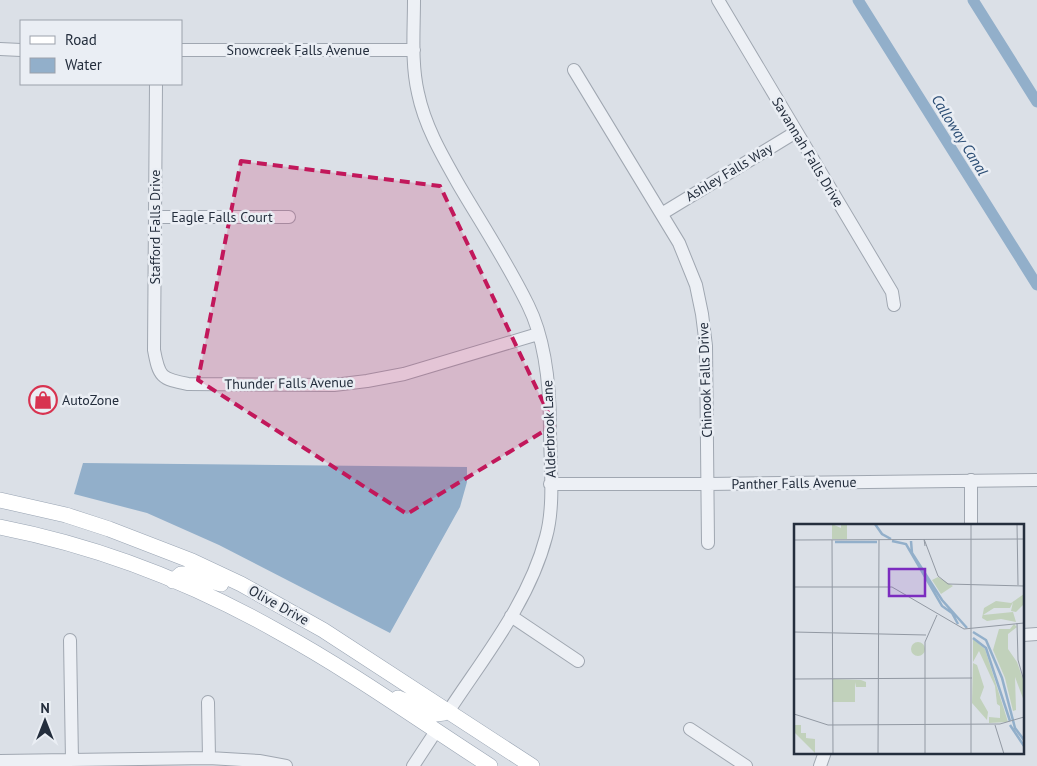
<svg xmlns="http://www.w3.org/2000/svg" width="1037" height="766" font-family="'PT Sans',sans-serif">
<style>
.water{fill:#92afca}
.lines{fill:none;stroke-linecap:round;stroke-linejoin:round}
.canal{stroke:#92afca;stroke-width:11}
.minor-casing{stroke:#a0a7b1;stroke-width:14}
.major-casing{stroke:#99a4b3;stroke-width:16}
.minor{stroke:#edf0f5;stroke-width:12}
.major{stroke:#fff;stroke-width:15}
.marked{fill:#c2185b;fill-opacity:0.2;stroke:#c2185b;stroke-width:4;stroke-dasharray:10 6;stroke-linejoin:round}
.labels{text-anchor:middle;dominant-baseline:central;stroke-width:5;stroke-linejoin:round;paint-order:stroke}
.street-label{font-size:14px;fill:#242e3d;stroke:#eaeef4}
.poi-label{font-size:14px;fill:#242e3d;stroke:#eaeef4;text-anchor:start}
.water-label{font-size:15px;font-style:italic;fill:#2b4d74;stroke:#eaeef4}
.inset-river{fill:none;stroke:#92afca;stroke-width:2.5}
.inset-road{fill:none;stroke:#9299a3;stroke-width:1}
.view{fill:#7b2cbf;fill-opacity:0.15;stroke:#7b2cbf;stroke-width:2.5}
.inset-edge{fill:none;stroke:#242e3d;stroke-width:2.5}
</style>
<rect width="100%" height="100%" fill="#dbe0e7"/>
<!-- water -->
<path class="water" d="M83,463L467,467V482L460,507L390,633L219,545L147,513L74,494Z"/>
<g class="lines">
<!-- canal -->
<path class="canal" d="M858,0L1037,285
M973,0L1037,102"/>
<defs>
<path id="minor" d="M414,0C414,30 411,63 418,93C425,127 443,157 460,187C483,226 508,264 528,305C546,341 550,389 550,429C550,463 555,505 546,537C529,602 484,657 448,712
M718,0L892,292L894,305
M0,49L21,50
M181,50H414
M574,70L679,243L696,285L702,314L706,346L708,543
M156,84L154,350C159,377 161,379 188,384L334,385L367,381L404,374L538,334
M663,213L796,132
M155,217H289
M971,480V525
M550,484H708L1037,480
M511,616L578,661
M1023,635L1037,634
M70,640L72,761
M208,702L209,758
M690,729L746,766
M0,761L209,758L259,761L286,766
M413,766L436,731
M820,766L825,752"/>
<path id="major" d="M0,500L66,515L109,529L192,561L241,584L323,630L532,766
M0,527C97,546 193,583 279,632C352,672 420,721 490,766
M173,581L181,574H189L221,584
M398,698L436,714L444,713"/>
</defs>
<!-- minor casing -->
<use href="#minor" class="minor-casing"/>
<!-- major casing -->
<use href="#major" class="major-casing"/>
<!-- minor -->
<use href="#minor" class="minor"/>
<!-- major -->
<use href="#major" class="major"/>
</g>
<!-- marked area -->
<path class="marked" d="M241,161L440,186L554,425L407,514L198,380Z"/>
<!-- icons -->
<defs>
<symbol id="shop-ring" viewBox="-11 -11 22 22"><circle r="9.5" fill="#eaeef4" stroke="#d83350" stroke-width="1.5"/><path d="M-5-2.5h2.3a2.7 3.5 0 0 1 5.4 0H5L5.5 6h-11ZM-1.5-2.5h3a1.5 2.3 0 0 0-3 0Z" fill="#d83350"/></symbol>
</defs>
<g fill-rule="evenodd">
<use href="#shop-ring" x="27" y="384" width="32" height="32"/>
</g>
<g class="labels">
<!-- street labels -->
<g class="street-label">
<text x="298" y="50">Snowcreek Falls Avenue</text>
<text transform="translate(808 152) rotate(59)">Savannah Falls Drive</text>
<text transform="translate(729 172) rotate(-31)">Ashley Falls Way</text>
<text x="222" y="217">Eagle Falls Court</text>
<text transform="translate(155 227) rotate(-90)">Stafford Falls Drive</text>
<text transform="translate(705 380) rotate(-92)">Chinook Falls Drive</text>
<text transform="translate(289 383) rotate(-1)">Thunder Falls Avenue</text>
<text transform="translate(549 429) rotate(-92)">Alderbrook Lane</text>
<text transform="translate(794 483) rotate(-1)">Panther Falls Avenue</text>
<text transform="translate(279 605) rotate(29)">Olive Drive</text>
</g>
<!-- poi labels -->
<g class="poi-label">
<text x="62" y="400">AutoZone</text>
</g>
<!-- water labels -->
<g class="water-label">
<text transform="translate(960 135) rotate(58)">Calloway Canal</text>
</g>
</g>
<!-- overview -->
<g transform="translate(794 524)">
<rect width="230" height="230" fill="#dbe0e7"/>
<path d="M38,0L47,4V0H53V15H38ZM144,53L159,62L147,70L138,56ZM230,70V80L222,88L217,87L219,78L216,84H200L189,91L219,88L222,98L207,95L193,97L188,94L190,84L202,77L217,79ZM220,100L223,103L214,110V125L223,138L230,158V177L221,153L222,186L219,187L211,154L199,126L205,105H216ZM179,115L191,125L214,198L195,199V193L206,194V182L203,180L201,162L185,127L179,138ZM117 125a7 7 0 1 1 14 0a7 7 0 1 1-14 0ZM179,139L183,141L190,163L186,174L194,188L193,196L178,179ZM38,155L67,156L72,158V163H62L61,158V178H38ZM0,201H7V209H12V214L21,215V229L0,208Z" fill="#c1d1bb"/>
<path class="inset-river" d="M81,0L88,10L97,15M98,17L112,20L148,82L158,89L164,100M117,17L118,29L148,76L173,104M41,18H83M179,108L192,116L208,154L221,204L230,216M179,114L192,124L216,197M216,201L230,222"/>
<path class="inset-road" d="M223,0L224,61M0,16L230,15M38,16L39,230M131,22L130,15L144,52L154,60L230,62M0,63H98L170,105L230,99M223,99L224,136L230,157M0,108L132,111M0,155L178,154M0,190L34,201L206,200L230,193M201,201L210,230M84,230L85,16M131,230V118L143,91M177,230V0"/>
<path class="view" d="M95,45H131V72H95Z"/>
<rect width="230" height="230" class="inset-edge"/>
</g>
<!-- legend -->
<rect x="20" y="20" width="162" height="65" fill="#eaeef4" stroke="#9ba1ab"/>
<rect x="30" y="36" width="25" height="8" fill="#ffffff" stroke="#9ba1ab"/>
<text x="65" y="45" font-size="15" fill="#242e3d">Road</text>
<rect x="30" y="58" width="25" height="15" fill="#92afca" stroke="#9ba1ab"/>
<text x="65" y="70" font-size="15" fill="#242e3d">Water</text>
<!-- north arrow -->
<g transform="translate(45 721)" stroke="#eaeef4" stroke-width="4" paint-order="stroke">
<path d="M0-4L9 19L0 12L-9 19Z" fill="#242e3d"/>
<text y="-8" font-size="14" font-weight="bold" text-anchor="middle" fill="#242e3d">N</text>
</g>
</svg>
